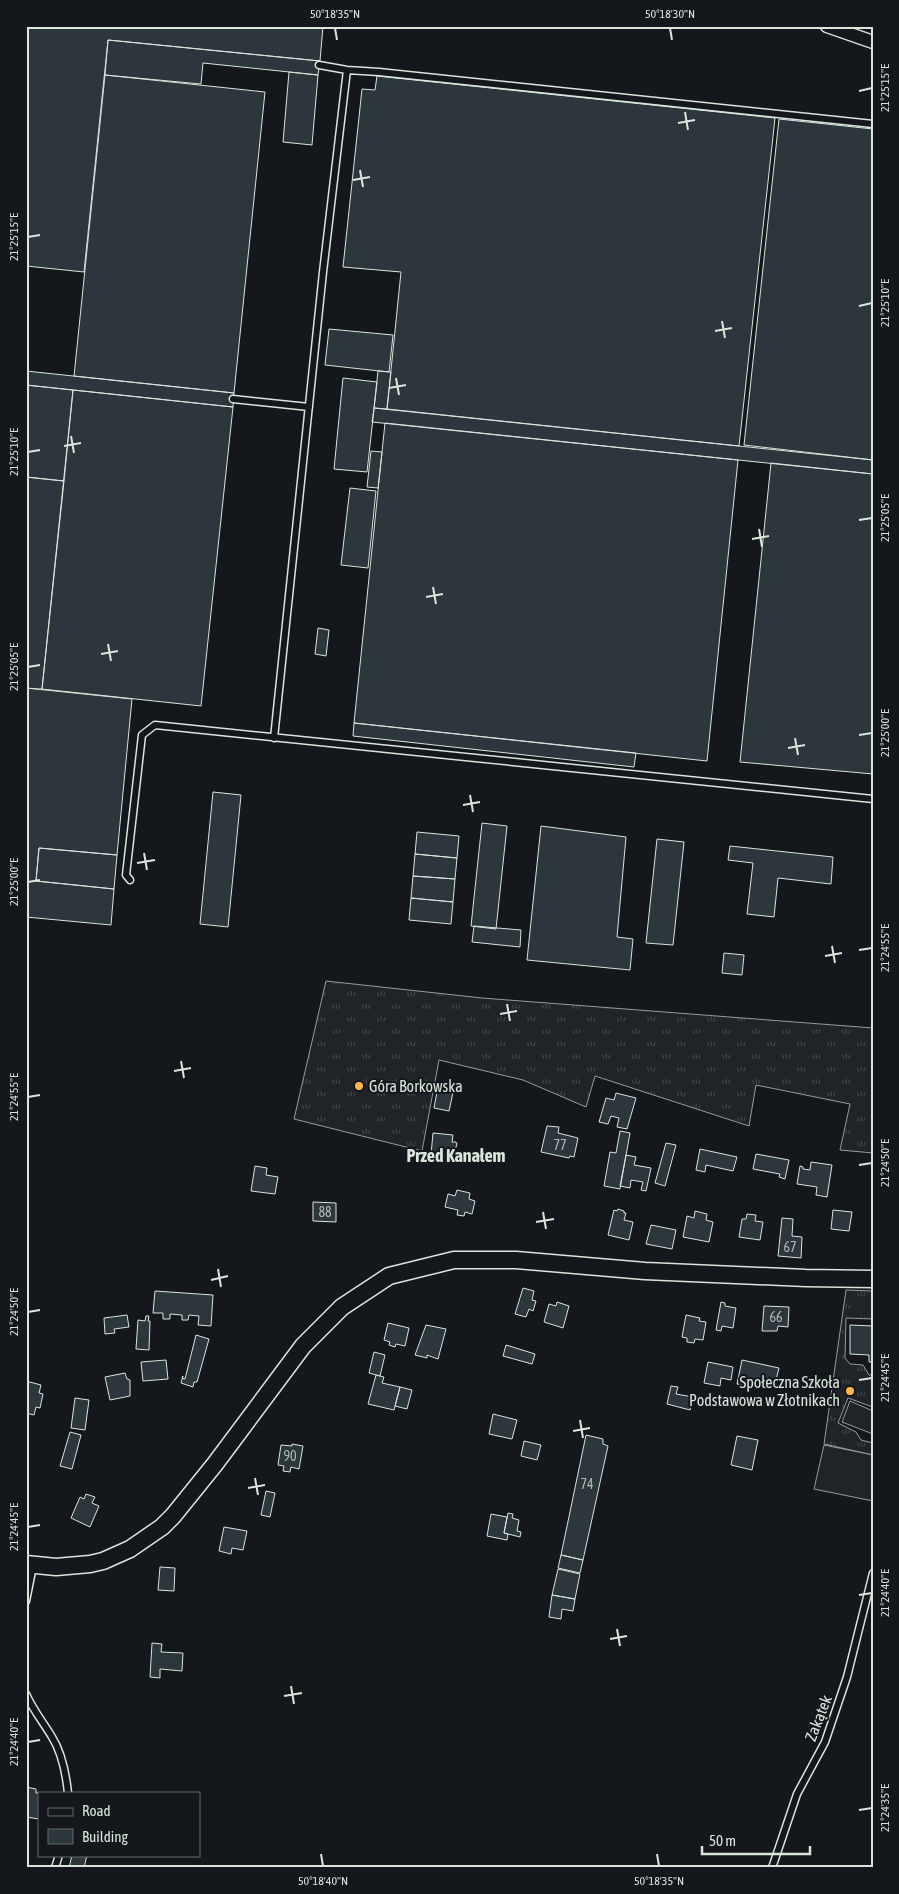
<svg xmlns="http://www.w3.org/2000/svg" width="899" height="1894" font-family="'Asap Condensed',sans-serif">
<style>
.grass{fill:url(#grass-tufts);stroke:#939e99}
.pitch{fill:#202428;stroke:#939e99}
.building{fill:#2c363c;stroke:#d8e6dc}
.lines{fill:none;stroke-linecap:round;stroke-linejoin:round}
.service-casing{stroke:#d8e6dc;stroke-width:9}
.minor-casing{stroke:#d8e6dc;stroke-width:15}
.tertiary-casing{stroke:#d8e6dc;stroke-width:19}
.service{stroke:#14181c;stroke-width:6}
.minor{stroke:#14181c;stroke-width:12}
.tertiary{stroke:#14181c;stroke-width:16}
.ticks{fill:none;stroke:#d8e6dc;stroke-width:2}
.poi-dot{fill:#ffb74d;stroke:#14181c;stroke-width:2}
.labels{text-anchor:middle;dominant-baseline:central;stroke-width:4;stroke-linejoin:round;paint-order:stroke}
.number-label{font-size:14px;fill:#adbab4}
.poi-label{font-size:16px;fill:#d8e6dc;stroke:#14181c;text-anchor:start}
.street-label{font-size:16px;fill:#d8e6dc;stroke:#14181c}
.neighbourhood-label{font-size:18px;font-weight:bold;fill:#d8e6dc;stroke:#14181c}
.neatline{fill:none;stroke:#d8e6dc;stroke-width:2}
.ticks-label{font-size:12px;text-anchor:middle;fill:#d8e6dc}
</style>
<defs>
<pattern id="grass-tufts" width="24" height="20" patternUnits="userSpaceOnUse" patternTransform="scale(1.25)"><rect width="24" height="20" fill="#202428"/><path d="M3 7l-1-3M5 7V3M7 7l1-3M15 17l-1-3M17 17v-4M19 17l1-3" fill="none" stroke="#404447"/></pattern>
</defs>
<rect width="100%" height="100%" fill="#14181c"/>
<!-- grass -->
<path class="grass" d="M326,981L482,998L873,1028V1153L840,1150L850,1104L756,1085L749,1126L595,1076L586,1107L523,1080L439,1060L422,1151L294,1119Z
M846,1290L873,1291V1319L846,1318L845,1358L850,1364L863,1365L869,1375H873V1407L848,1398L838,1423L856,1432L861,1440L873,1443V1455L824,1444Z"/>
<!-- pitch -->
<path class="pitch" d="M850,1401L873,1411V1434L842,1422Z
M824,1445L873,1455V1501L814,1489Z"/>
<!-- building -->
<path class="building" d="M26,26H323L320,61L108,40L84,272L26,266Z
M108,40L320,61L318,75L203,63L201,84L105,75Z
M289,72L318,75L312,145L283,142Z
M105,75L265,92L234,393L74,376Z
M377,76L775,118L739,446L387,409L401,272L343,267L362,89L375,90Z
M779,119L873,129V460L744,445Z
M329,329L393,335L389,372L325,365Z
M26,371L234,393L233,407L26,385Z
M378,371L391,372L387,409L374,408Z
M343,378L377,382L367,472L334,469Z
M26,385L73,390L64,481L26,477Z
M73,390L233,407L201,706L42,689Z
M374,408L873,460V474L372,422Z
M385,423L738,460L707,761L354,723Z
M371,451L382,452L378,488L367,487Z
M771,463L873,474V774L740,762Z
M26,477L64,481L42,689H39L26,688Z
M350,488L376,491L368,568L341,565Z
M318,628L329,630L326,656L315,654Z
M26,688L132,699L117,855L39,848L36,881L114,889L111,925L26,917Z
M354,723L636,753L634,767L353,736Z
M213,792L241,795L228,927L200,924Z
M482,823L507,826L496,929L471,926Z
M541,826L626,837L617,937L633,939L630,970L527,960Z
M417,832L459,836L457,858L415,854Z
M657,839L684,842L673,945L646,943Z
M730,846L833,857L831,884L778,878L774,917L747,914L753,863L728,860Z
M39,848L117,855L114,889L36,881Z
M415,854L457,858L455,879L413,876Z
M413,876L455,879L453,902L411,898Z
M411,898L453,902L451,924L409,920Z
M474,926L521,930L520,947L472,942Z
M724,953L744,955L742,975L722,973Z
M438,1086L454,1088L449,1111L434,1108Z
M616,1093L636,1098L627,1129L617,1127L619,1118L611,1116L608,1124L599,1122L606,1098L614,1100Z
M547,1126L559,1127L558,1133L578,1138L574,1157L570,1156L569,1158L541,1152Z
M620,1131L630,1133L620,1189L604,1186L610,1152L616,1153Z
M433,1133L453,1135L452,1142H456L457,1144L455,1150H451L450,1157L431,1155Z
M666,1143L676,1145L665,1186L655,1183Z
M700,1149L737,1157L733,1171L706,1165L705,1172L696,1170Z
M756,1154L789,1160L785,1179L779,1177L780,1174L753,1169Z
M626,1155L636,1157L634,1165L651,1168L646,1191L641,1190L643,1182L631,1180L630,1188L620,1186Z
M811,1162L832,1165L827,1197L816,1195L817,1187L797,1184L800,1166L803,1167V1169L810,1170Z
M255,1166L267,1168L266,1175L278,1177L275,1194L251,1191Z
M457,1190L470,1193L469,1199L475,1201L472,1214L465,1212L464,1216L457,1215L458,1210L445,1207L448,1194L455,1196Z
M313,1202L336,1203V1222L313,1221Z
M618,1209L624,1211V1213H626L624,1220L633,1222L629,1240L608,1235L614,1210L617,1211Z
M833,1210L852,1212L849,1231L831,1229Z
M695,1211L707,1214L706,1220L713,1222L709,1242L683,1237L687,1216L694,1218Z
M747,1214L756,1215L755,1221L763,1222L760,1240L739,1237L742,1219H746Z
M782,1218L793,1219L792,1236L802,1237L801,1258L778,1256Z
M651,1225L676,1230L672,1249L646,1244Z
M523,1288L534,1291L532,1300L536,1301L533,1311L529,1309L526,1317L515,1314Z
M155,1291L213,1295L211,1326L198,1325L199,1316L189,1315L188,1320H182V1315L170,1314V1319H163V1313H153Z
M557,1302L569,1306L563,1328L544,1322L549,1304L556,1306Z
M721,1302L725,1303V1306L736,1308L733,1328L722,1326L721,1331L716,1330Z
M764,1306L789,1307L788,1327L778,1326L777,1331H762Z
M127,1315L129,1327L114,1329L115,1333L105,1334L104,1318Z
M686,1315L700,1318L699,1321L706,1322L703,1340L695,1339L694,1343L687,1342V1338L682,1337Z
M146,1316H149L148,1321H150L149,1350L136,1349L138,1320L145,1321Z
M388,1323L409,1328L405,1346L396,1344L395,1347L389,1345L390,1342L384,1340Z
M426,1325L446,1329L438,1359L427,1355V1358L415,1355Z
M850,1325L873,1326V1362H869V1355L850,1354Z
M196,1335L209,1339L197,1382H194L193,1387L181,1383L183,1376L182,1378L185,1379Z
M506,1345L535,1354L532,1364L503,1356Z
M374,1352L385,1355L380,1376L369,1373Z
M166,1360L168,1379L143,1381L141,1362Z
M742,1360L779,1368L775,1384L758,1381L756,1388L737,1384Z
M708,1362L733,1367L731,1380L721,1378L720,1386L704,1383Z
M125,1373L127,1379L130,1380V1396L110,1400L105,1377Z
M376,1375L384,1377L382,1383L400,1387L394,1410L368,1404Z
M26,1381L41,1385L39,1393L43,1394L40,1408L36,1407L34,1415L26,1413Z
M671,1386L678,1387L676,1394L693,1397L690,1410L667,1404Z
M400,1387L412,1390L407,1409L395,1406Z
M75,1398L89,1400L85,1430L71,1428Z
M493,1414L517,1420L512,1439L489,1434Z
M70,1432L81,1435L72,1469L60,1466Z
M586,1435L603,1439V1444L608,1446L583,1560L561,1555Z
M737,1436L758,1440L752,1470L731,1465Z
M524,1441L541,1445L537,1460L521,1456Z
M292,1444L303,1446L299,1469L291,1467L290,1472L283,1471L284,1466L278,1465L281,1445L292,1446Z
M266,1491L275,1493L270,1517L261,1515Z
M86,1494L95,1497L92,1503L99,1506L90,1527L71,1518L80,1497L84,1499Z
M508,1513L513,1514L512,1518L519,1520L517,1531L521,1532L520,1537L504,1533Z
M491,1514L507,1517L504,1533L508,1534L507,1540L487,1536Z
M224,1527L247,1531L243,1550L232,1548L231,1554L219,1551Z
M561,1555L583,1560L580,1573L558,1568Z
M160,1567L175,1568L174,1591L158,1590Z
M558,1569L580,1574L575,1599L552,1595Z
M552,1595L575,1599L573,1611L562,1609L561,1619L549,1617Z
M152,1643L162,1644L161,1652L183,1653L182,1671L160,1669V1678L150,1677Z
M26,1787L36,1789V1793H40H39V1819L26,1817Z
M72,1855H87L84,1868H69Z"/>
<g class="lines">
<defs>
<path id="service" d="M319,65L347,70L379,72L873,124
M233,399L309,407
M274,738L323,272L347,70
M130,880L126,875L142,735L155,725L873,799
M26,1601L33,1566
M26,1694C33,1710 43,1722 52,1737C62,1753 66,1774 68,1793
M55,1868L59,1855
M772,1868L797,1794L825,1742L847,1677L873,1573"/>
<path id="minor" d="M827,26L873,42"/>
<path id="tertiary" d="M26,1564L56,1567L90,1564L103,1561L130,1549L162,1527L173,1516L215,1464L303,1346L342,1307L389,1276L454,1260H516L645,1271L806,1278L873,1279"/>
</defs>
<!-- service casing -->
<use href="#service" class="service-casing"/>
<!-- minor casing -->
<use href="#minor" class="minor-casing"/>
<!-- tertiary casing -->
<use href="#tertiary" class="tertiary-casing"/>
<!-- service -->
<use href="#service" class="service"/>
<!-- minor -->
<use href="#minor" class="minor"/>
<!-- tertiary -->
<use href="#tertiary" class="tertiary"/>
</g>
<!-- ticks -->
<path class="ticks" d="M335,28L337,40M670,28L672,40M859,91L872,88M685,112L688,130M678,123L695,120M360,170L363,187M353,180L370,177M28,237L40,235M859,306L872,303M722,321L725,338M715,331L732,328M396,378L399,395M389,388L406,385M71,436L74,453M64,446L81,443M28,452L40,450M859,520L872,518M759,529L762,547M752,539L769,536M433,587L436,604M426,597L443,594M108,644L111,661M101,654L118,651M28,667L40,665M859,735L872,733M795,738L798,755M788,748L805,745M470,795L473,812M463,805L480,802M144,853L147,870M137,863L155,860M28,882L40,880M832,946L835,963M859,950L872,948M825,956L842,953M507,1004L510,1021M500,1014L517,1011M181,1061L184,1078M174,1071L191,1068M28,1097L40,1095M859,1165L872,1163M543,1212L546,1229M536,1222L554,1219M218,1269L221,1287M211,1280L228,1276M28,1312L40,1310M859,1380L872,1378M580,1420L583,1438M573,1431L590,1428M255,1478L258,1495M248,1488L265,1485M28,1527L40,1525M859,1595L872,1593M617,1629L620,1646M610,1639L627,1636M291,1686L294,1704M284,1696L302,1693M28,1742L40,1740M859,1810L872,1808M321,1854L323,1866M657,1854L659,1866"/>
<!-- markers -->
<g class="poi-dot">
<circle cx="359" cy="1086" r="5"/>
<circle cx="850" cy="1391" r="5"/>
</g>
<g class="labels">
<!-- number labels -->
<g class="number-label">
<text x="560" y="1145">77</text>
<text x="325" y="1212">88</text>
<text x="790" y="1247">67</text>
<text x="776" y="1317">66</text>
<text x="290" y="1456">90</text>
<text x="587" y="1484">74</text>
</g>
<!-- poi labels -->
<g class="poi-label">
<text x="369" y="1086">Góra Borkowska</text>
<text x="840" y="1382" text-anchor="end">Społeczna Szkoła<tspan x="840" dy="18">Podstawowa w Złotnikach</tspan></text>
</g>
<!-- street labels -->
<g class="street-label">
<text transform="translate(818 1718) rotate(-69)">Zakątek</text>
</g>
<!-- neighbourhood labels -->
<g class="neighbourhood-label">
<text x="456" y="1155">Przed Kanałem</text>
</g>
</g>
<!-- border -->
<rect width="899" height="1894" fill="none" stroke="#14181c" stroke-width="55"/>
<!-- legend -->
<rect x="38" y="1792" width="162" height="65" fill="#14181c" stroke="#626a69"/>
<rect x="48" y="1808" width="25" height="8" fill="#14181c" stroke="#626a69"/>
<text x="82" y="1816" font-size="15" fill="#d8e6dc">Road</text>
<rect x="48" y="1829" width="25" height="15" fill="#2c363c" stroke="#626a69"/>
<text x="82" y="1842" font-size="15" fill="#d8e6dc">Building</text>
<!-- scale -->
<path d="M702 1846v8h108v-8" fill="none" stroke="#d8e6dc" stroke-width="2.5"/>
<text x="709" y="1846" font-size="15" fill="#d8e6dc" stroke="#14181c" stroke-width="4" paint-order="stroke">50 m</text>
<rect x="28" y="28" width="844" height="1838" class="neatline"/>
<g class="ticks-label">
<text x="335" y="18">50°18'35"N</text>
<text x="670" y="18">50°18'30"N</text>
<text transform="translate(885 88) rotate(-90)" y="4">21°25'15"E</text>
<text transform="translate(14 237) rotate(-90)" y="4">21°25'15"E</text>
<text transform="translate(885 303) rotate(-90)" y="4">21°25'10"E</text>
<text transform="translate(14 452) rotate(-90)" y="4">21°25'10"E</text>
<text transform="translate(885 518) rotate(-90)" y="4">21°25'05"E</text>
<text transform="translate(14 667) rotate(-90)" y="4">21°25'05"E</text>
<text transform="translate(885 733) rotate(-90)" y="4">21°25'00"E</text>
<text transform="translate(14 882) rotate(-90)" y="4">21°25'00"E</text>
<text transform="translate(885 948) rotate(-90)" y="4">21°24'55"E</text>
<text transform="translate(14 1097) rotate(-90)" y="4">21°24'55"E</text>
<text transform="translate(885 1163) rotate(-90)" y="4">21°24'50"E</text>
<text transform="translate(14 1312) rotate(-90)" y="4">21°24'50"E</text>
<text transform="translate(885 1378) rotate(-90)" y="4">21°24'45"E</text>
<text transform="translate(14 1527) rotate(-90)" y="4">21°24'45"E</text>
<text transform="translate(885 1593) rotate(-90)" y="4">21°24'40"E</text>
<text transform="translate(14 1742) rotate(-90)" y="4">21°24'40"E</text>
<text transform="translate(885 1808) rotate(-90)" y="4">21°24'35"E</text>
<text x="323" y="1885">50°18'40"N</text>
<text x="659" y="1885">50°18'35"N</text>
</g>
</svg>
